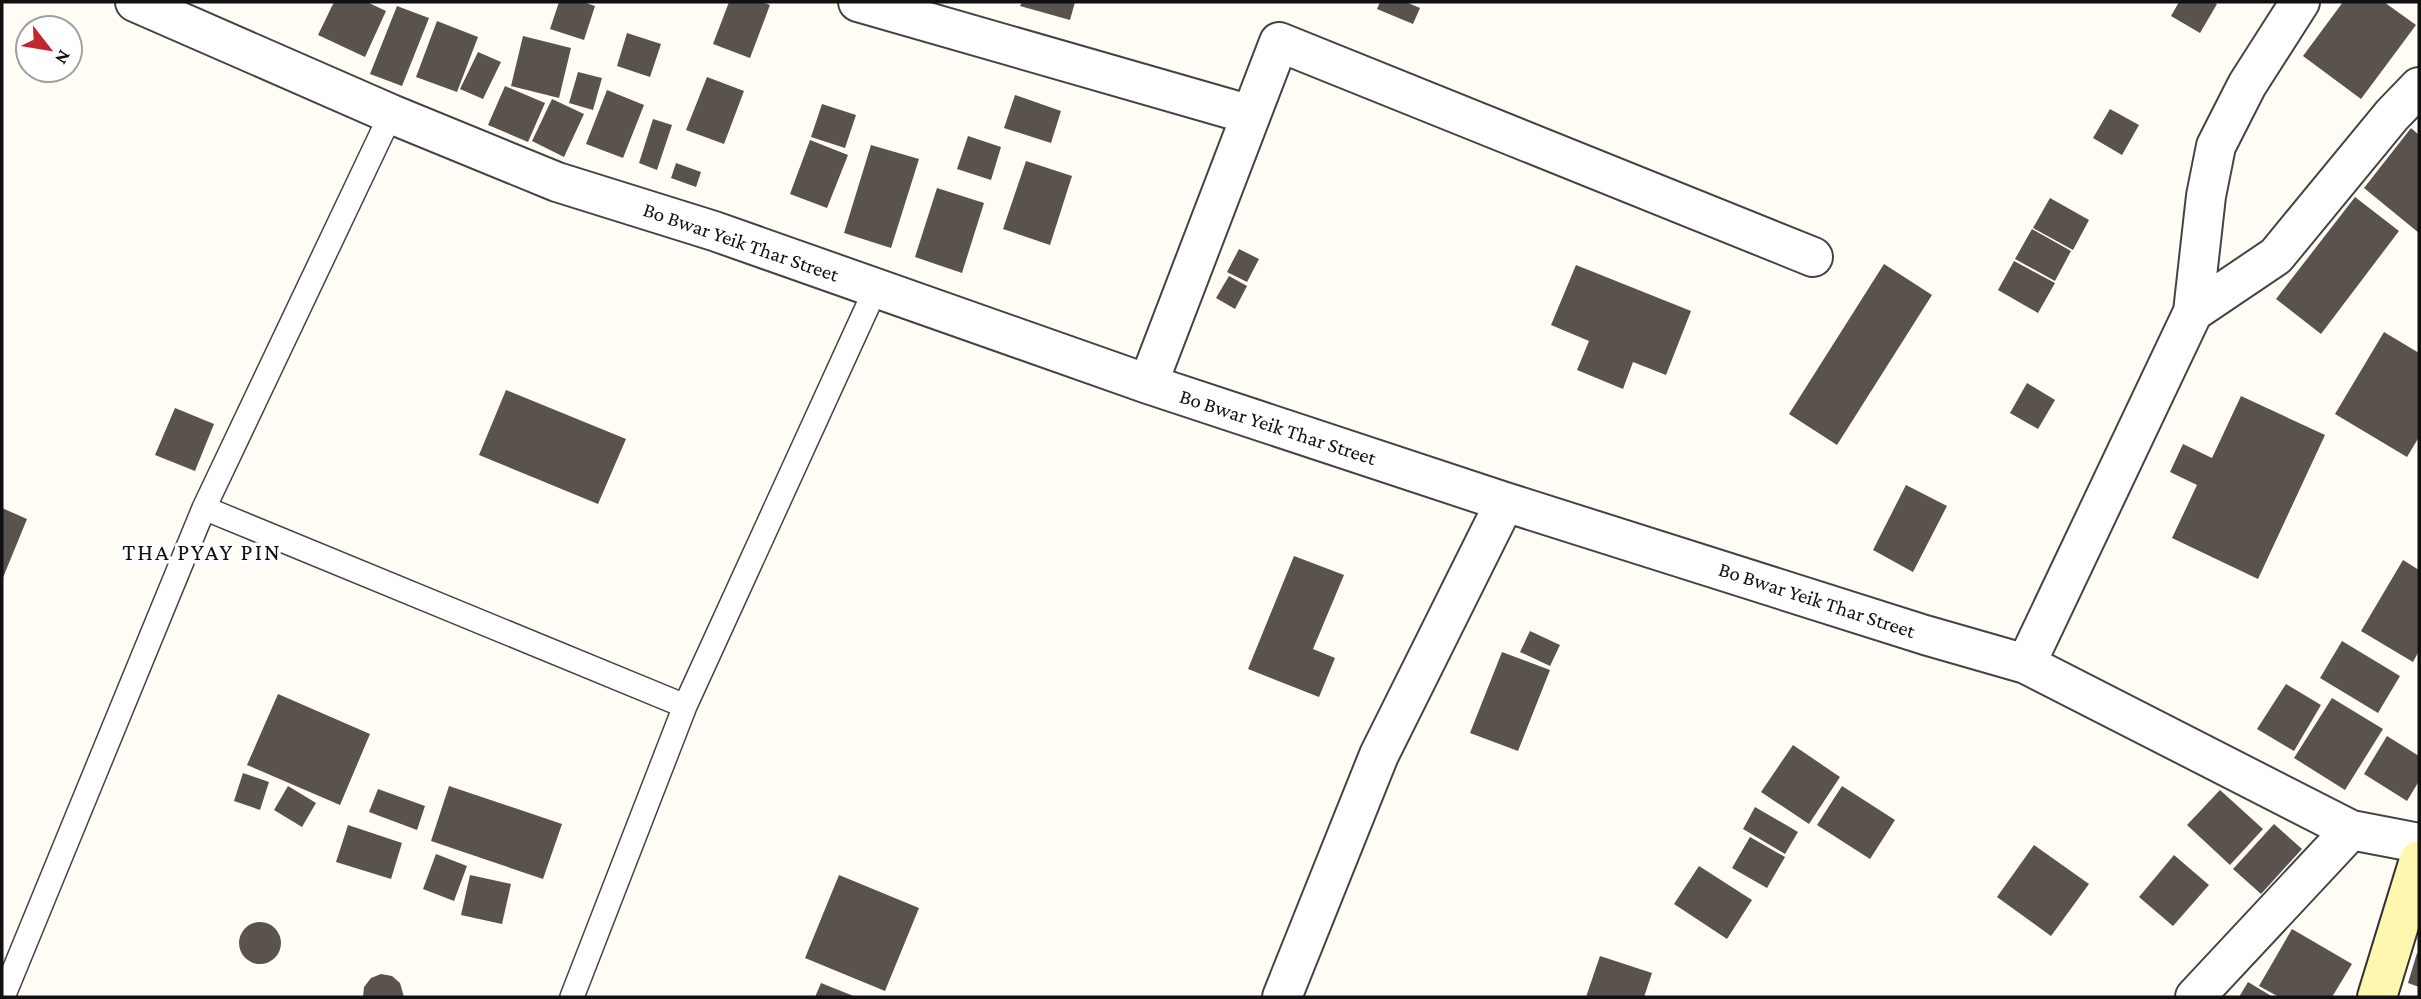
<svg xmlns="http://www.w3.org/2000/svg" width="2421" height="999" font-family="'Crimson Pro',serif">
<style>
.building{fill:#5a524d}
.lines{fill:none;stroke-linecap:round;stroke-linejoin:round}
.lane-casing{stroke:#444;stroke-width:26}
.street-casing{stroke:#444;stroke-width:42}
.secondary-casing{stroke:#333;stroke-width:42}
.lane{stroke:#fff;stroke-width:23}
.street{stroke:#fff;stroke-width:38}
.secondary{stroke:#fff6b0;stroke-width:38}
.labels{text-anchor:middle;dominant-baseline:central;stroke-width:7;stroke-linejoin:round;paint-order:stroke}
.street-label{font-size:21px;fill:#111;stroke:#fff}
.quarter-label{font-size:24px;letter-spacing:2px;fill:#111;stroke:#fff}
</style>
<rect width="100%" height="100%" fill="#fffdf5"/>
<!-- building -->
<path class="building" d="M334,2H367L386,11L365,57L318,35Z
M559,2H583L595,6L584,40L550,29Z
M729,2H762L770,5L750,58L713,44Z
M1022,2H1075L1070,20L1020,6Z
M1380,2H1406L1420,8L1413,24L1377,9Z
M2179,2H2213L2217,4L2200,33L2171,16Z
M2343,2H2384L2416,25L2361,99L2303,56Z
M397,6L429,18L402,86L370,74Z
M437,21L478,37L457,92L416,77Z
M627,33L661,44L650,77L617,66Z
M523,36L571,48L559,98L511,86Z
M478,52L501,62L483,99L460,89Z
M578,72L602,78L593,110L569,103Z
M707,77L744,91L724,144L686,130Z
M505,86L545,103L528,142L488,125Z
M607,90L644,105L623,158L586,144Z
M1015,95L1061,111L1051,143L1004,128Z
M552,99L584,114L564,157L532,141Z
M822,104L856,115L845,148L811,137Z
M2110,109L2139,125L2122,155L2093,138Z
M653,119L672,125L657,170L639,163Z
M2411,128L2419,135V233L2364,188Z
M968,136L1001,147L991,180L957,169Z
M810,140L848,155L827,208L790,194Z
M871,145L919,159L891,248L844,233Z
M1026,161L1072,176L1050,245L1003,229Z
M676,163L701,172L696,187L671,178Z
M937,188L984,203L962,273L915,257Z
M2355,197L2399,231L2321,334L2276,299Z
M2050,198L2089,220L2073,250L2033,228Z
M2032,229L2071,251L2055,281L2015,259Z
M1239,249L1259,259L1247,282L1227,272Z
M2014,261L2055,283L2038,313L1998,290Z
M1884,264L1932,295L1837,445L1789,414Z
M1576,265L1691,311L1666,375L1633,362L1623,389L1577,370L1589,341L1551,325Z
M1229,276L1247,286L1235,309L1216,298Z
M2384,332L2419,353V437L2407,457L2335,414Z
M2027,383L2055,400L2038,429L2010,413Z
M506,390L626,439L598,504L479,455Z
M2241,396L2325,435L2258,579L2172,538L2197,485L2170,472L2183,444L2212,458Z
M175,408L214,424L195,471L155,455Z
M1906,485L1947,506L1913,572L1873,550Z
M2,508L27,519L2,580Z
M1294,556L1344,575L1313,649L1335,658L1319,697L1248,669Z
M2403,560L2419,570V651L2413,662L2361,631Z
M1530,631L1560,645L1550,666L1520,652Z
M2342,641L2400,676L2378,713L2320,678Z
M1502,652L1550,670L1518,751L1470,733Z
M2286,684L2321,705L2294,751L2257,729Z
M278,694L370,734L340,805L247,765Z
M2332,698L2383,729L2345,790L2294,758Z
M2387,736L2419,756V781L2407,801L2364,774Z
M1793,745L1840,777L1809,824L1761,792Z
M243,773L269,782L260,810L234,801Z
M288,786L316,803L302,827L274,810Z
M449,786L562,824L543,879L431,841Z
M1842,786L1895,820L1870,859L1817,825Z
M378,789L425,806L417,830L369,812Z
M2220,790L2263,829L2230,865L2187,825Z
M1755,807L1798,832L1785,854L1743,829Z
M2274,824L2302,849L2261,894L2233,869Z
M348,825L402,843L391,879L336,862Z
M1750,837L1785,857L1767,888L1732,868Z
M2034,845L2089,884L2051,936L1997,897Z
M436,854L467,866L454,901L423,889Z
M2174,855L2209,885L2173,926L2139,897Z
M1699,866L1752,900L1727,939L1674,904Z
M470,875L511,884L502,924L461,915Z
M839,875L919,908L885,991L805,958Z
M239 943a21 21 0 1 1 42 0a21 21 0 1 1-42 0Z
M2292,929L2352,964L2332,997H2279L2259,986Z
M2417,953L2419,954V987L2408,983Z
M1600,956L1652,973L1644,997H1586Z
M381,974L392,976L400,983L404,997H363L364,987L371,978Z
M2248,982L2273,997H2239Z
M821,983L856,997H815Z"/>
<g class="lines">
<defs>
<path id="lane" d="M204,508L685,706L572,997
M685,706L876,288
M3,997L204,508L391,114"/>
<path id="street" d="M135,2L391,114L557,182L714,231L1148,384L1505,502L1925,635L2026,664L2351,830L2419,843
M858,2L1251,115L1279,42L1813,257
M2193,312L2206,196L2216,146L2247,85L2300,2
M1148,384L1251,115
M2026,664L2193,312L2276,256L2392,115L2419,87
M1282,997L1379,755L1505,502
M2195,997L2351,830"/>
<path id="secondary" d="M2377,997L2419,860"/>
</defs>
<!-- lane casing -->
<use href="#lane" class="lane-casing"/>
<!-- street casing -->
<use href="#street" class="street-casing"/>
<!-- secondary casing -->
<use href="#secondary" class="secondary-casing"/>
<!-- lane -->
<use href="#lane" class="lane"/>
<!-- street -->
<use href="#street" class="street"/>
<!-- secondary -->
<use href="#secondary" class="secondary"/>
</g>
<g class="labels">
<!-- street labels -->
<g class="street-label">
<text transform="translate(741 242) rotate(19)">Bo Bwar Yeik Thar Street</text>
<text transform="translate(1278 427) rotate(18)">Bo Bwar Yeik Thar Street</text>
<text transform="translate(1817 600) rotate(18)">Bo Bwar Yeik Thar Street</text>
</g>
<!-- quarter labels -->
<g class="quarter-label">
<text x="202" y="551">THA PYAY PIN</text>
</g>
</g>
<!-- border -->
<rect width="2421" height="999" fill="none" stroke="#111111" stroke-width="7"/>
<!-- north arrow -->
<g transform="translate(49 49) rotate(121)"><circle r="33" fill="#ffffff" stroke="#a0a0a0" stroke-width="2"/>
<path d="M0-5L12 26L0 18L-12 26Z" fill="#c4262e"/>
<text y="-10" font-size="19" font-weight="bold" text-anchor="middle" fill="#111111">N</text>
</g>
</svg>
